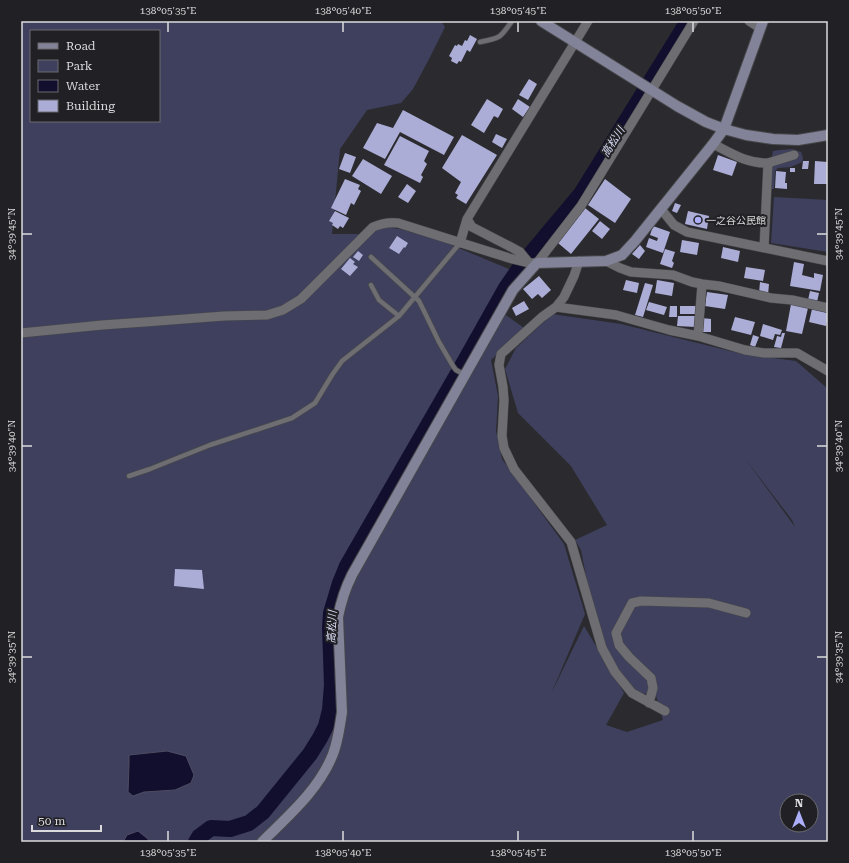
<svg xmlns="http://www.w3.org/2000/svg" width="849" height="863" font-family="'Roboto Serif','Noto Sans JP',serif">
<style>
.green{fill:#3f405e;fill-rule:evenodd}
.water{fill:#120f2e;stroke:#4e4c62}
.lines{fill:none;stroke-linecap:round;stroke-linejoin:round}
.river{stroke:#120f2e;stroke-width:16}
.building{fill:#abadd6}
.lane-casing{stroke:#47484a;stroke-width:6}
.street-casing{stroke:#47484a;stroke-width:10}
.secondary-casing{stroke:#47484a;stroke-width:12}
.lane{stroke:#6d6d72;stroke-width:4.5}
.street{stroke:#6d6d72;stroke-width:9}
.secondary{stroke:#828299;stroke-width:10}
.ticks{fill:none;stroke:#dbdbdd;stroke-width:1.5}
.poi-dot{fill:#adaffb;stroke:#212125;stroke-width:1.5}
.labels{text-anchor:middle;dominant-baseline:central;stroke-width:4;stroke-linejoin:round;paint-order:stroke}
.poi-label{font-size:10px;fill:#dbdbdd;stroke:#212125;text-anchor:start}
.water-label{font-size:11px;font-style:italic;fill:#dbddf7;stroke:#212125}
.neatline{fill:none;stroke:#dbdbdd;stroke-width:1.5}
.ticks-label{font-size:10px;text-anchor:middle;fill:#dbdbdd}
</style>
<rect width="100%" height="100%" fill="#2b2b2f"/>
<!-- green -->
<path class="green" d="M21,21H441L445,27L429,59L413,89L401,103L367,110L340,149L332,234H366L384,227L400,229L442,241L511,270L469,339L461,368L447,407L503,313L524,328L491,360L498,396L496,431L502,459L564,544L585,614L551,694L584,626L624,693L606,725L627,732L663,720L653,685L647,694L630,692L596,628L581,550L575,540L607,525L571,466L518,413L505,369L516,348L552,314L621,324L742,354L796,361L828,389V842H21ZM31,31H159V121H31ZM744,457L792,520L795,527ZM787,801H811V825H787Z
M792,149L801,152L803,158L802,162L791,167L778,168L775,171L774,189H769L770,167L773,151L780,150Z
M774,197L828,200V252L771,243Z"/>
<!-- water -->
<path class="water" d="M167,751L186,756L194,775L191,783L175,790L144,792L133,796L128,792L129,765V755Z
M138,831L148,839L149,842H123L127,835Z"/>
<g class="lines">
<!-- river -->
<path class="river" d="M529,256L581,194L688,21
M461,368L506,288L519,269
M196,842L199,837L211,828L230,829L249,823L263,812L310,754L320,738L326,726L330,710L332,685L330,627L331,613L340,583L347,566L457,375"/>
</g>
<!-- building -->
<path class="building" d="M470,35L477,39L470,52L467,50L461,62L459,61L457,64L451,61L452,58L449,56L455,45L457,46L458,44L462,46L465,40L467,41Z
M529,79L537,84L528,100L519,95Z
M487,99L503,109L498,118L494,116L484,133L471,125Z
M518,99L530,107L523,117L512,109Z
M403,110L454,137L444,155L400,132L385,159L363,148L377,123L393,128Z
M496,134L507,139L502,148L492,142Z
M462,135L497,155L466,204L456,198L458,195L455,193L461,182L442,168Z
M400,136L429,151L424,161L427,164L421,175L423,177L420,183L384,165Z
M345,153L356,157L350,173L339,169Z
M718,155L737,162L732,176L713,170Z
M363,159L392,176L381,194L352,176Z
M803,161H809L808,169H802Z
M815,161L828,162V184H814Z
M790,168H795V172H790Z
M776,171L786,172L785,183H787V189L775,188Z
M345,179L360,185L358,189L361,191L354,205L351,203L346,215L331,208Z
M605,179L631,199L615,223L588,205Z
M407,184L416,191L408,203L398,197Z
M675,203L681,205L677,213L672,211Z
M585,208L599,219L571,254L558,243Z
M335,211L349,218L343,228L340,226L338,229L332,225L333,223L329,221Z
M688,211L709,216L707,229L685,224Z
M600,221L610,229L602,239L592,231Z
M653,226L670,232L663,253L646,247L649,238L657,241L658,238L650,235Z
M397,236L408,243L405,248L404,247L399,254L389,248Z
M682,240L699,243L697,255L680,252Z
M640,245L645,251L639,259L632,254Z
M723,247L740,251L738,262L721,258Z
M665,249L675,252L672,261L674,263L672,268L660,264Z
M358,251L363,255L359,261L353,257Z
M350,258L355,262L353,264L358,267L350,276L341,269Z
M794,262L804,264L802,275L814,278V273L823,275L820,291L790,286Z
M746,267L765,270L763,281L744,278Z
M539,276L551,290L542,298L538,294L532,299L523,289Z
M626,280L639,283L637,293L623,290Z
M657,280L674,283L672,296L655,293Z
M760,282L769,284L768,295L759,293Z
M645,283L653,285L643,317L635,315Z
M810,291L819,293L817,302L808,300Z
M707,292L728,295L725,309L705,306Z
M524,301L529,309L516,316L512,308Z
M649,302L667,307L664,315L646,310Z
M791,304L808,308L802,334L786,331Z
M670,306H677V317H669Z
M680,306H697V314H680Z
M812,309L828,313V317L826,326L809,322Z
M678,316H696L695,327L677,326Z
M735,317L755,322L751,335L731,330Z
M702,318L711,319V332H702Z
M763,324L782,330L780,335L775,334L773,340L760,336Z
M782,333H785L781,348L774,347L777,336L781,337Z
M753,335L759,337L755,347L750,345Z
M175,569L202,570L204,589L174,586Z"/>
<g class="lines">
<defs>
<path id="lane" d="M480,42C501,38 500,38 512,21
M371,257L419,301L424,311L439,342L453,366L456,370L465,375
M371,285L379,300L399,316
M129,476L150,469L210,445L292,418L315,403L332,375L342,361L399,316L460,243"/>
<path id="street" d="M749,21L760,28
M713,144C731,153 747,164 768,163L764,248
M768,163L794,155
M661,209L674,225L687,232L828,261
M467,219L472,227L509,246L520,252L529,263
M460,243L467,219L588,21
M579,261L574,276L564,297L556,307L542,317L501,354L499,365L503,387L504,400L502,436L504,448L514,469L571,542L602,648L615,672L632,693L665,711
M606,261L620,268L631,272L673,275L692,282L702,284L719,286L771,298L792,300L828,308
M702,284L698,336L745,350L764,353H797L828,371
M556,307L616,315L669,330L698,336
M21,333L102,325L145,322L224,316L267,315L283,310L301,299L373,227C382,223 389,222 398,223L509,258L529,263H537L581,206L694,21
M649,703L653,688L651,678L629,657L619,645L616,633L632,603L641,601L709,603L746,613"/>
<path id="secondary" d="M541,21L677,106L706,122L724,129L746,135L773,139L798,140L828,135
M262,842C288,816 319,790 333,754C338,741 340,726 342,712L338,617C341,602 345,589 352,575L513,290L537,263L606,261L622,255L635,241L713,144L724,129L763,21"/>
</defs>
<!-- lane casing -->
<use href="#lane" class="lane-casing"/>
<!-- street casing -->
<use href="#street" class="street-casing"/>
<!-- secondary casing -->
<use href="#secondary" class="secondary-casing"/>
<!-- lane -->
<use href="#lane" class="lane"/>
<!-- street -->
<use href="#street" class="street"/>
<!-- secondary -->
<use href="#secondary" class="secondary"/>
</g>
<!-- ticks -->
<path class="ticks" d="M168,22V32M343,22V32M518,22V32M693,22V32M22,234H32M817,234H827M22,446H32M817,446H827M22,657H32M817,657H827M168,831V841M343,831V841M518,831V841M693,831V841"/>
<!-- markers -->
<circle class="poi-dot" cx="698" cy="220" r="4"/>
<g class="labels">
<!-- poi labels -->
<g class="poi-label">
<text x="706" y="220">一之谷公民館</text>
</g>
<!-- water labels -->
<g class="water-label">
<text transform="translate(613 142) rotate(-58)">高松川</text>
<text transform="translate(332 627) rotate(-87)">高松川</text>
</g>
</g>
<!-- border -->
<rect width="849" height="863" fill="none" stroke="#212125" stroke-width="44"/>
<!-- legend -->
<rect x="30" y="30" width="130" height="92" fill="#212125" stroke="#6b6b6f"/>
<rect x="38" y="43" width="20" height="6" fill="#828299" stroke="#6b6b6f"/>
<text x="66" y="50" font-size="12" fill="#dbdbdd">Road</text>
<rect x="38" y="60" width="20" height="12" fill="#3f405e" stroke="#6b6b6f"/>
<text x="66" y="70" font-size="12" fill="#dbdbdd">Park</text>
<rect x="38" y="80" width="20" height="12" fill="#120f2e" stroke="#6b6b6f"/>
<text x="66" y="90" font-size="12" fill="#dbdbdd">Water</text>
<rect x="38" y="100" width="20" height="12" fill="#abadd6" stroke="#6b6b6f"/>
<text x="66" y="110" font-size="12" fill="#dbdbdd">Building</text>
<!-- north arrow -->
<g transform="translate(799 813)"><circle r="19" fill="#212125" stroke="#6b6b6f"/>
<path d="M0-3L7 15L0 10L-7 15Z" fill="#adaffb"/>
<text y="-6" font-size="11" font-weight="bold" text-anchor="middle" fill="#dbdbdd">N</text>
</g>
<!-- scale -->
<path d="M32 825v6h69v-6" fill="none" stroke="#dbdbdd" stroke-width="2"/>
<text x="38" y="825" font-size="12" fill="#dbdbdd" stroke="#212125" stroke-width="3" paint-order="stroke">50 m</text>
<rect x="22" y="22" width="805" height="819" class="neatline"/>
<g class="ticks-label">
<text x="168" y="14">138°05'35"E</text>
<text x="343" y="14">138°05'40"E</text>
<text x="518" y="14">138°05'45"E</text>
<text x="693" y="14">138°05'50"E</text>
<text transform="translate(11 234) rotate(-90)" y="4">34°39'45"N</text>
<text transform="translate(838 234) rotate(-90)" y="4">34°39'45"N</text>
<text transform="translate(11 446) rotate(-90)" y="4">34°39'40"N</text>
<text transform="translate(838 446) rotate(-90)" y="4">34°39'40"N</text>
<text transform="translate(11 657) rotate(-90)" y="4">34°39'35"N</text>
<text transform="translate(838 657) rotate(-90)" y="4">34°39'35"N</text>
<text x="168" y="856">138°05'35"E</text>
<text x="343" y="856">138°05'40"E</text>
<text x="518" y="856">138°05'45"E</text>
<text x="693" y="856">138°05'50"E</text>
</g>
</svg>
